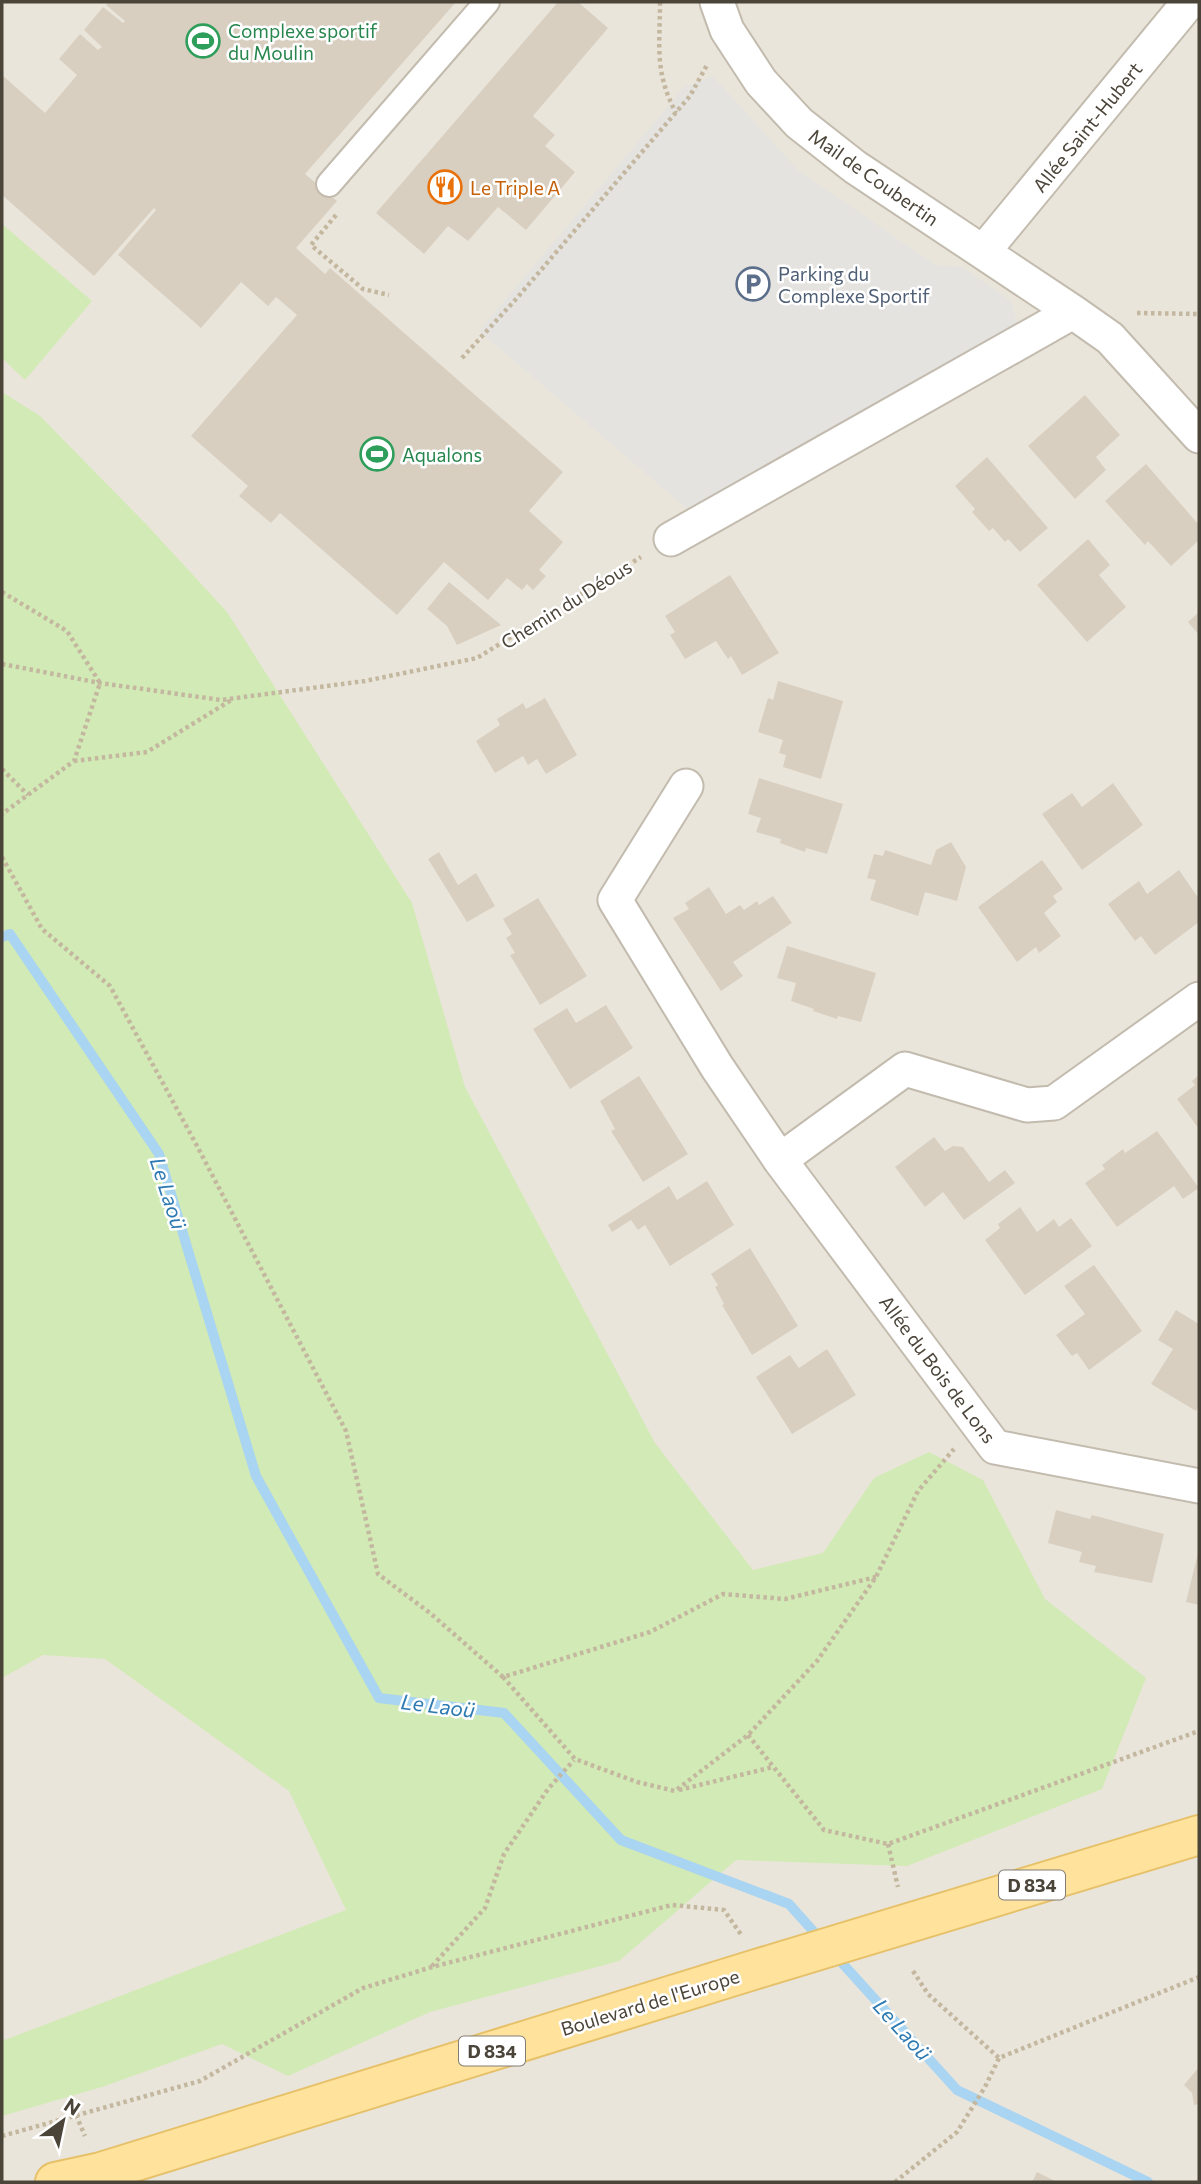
<svg xmlns="http://www.w3.org/2000/svg" width="1201" height="2184" font-family="Commissioner,sans-serif">
<style>
.residential{fill:#eae5da}
.green{fill:#d2eab5}
.parking{fill:#e5e3e0}
.lines{fill:none;stroke-linecap:round;stroke-linejoin:round}
.stream{stroke:#a9d4f2;stroke-width:10}
.building{fill:#d8cfc1}
.pedestrian-casing{stroke:#c2bbae;stroke-width:28}
.minor-casing{stroke:#c2bbae;stroke-width:37}
.primary-casing{stroke:#e6c16a;stroke-width:42}
.path{stroke:#c4b79f;stroke-width:4.5;stroke-dasharray:3.5 3.5;stroke-linecap:butt}
.pedestrian{stroke:#fff;stroke-width:24}
.minor{stroke:#fff;stroke-width:33}
.primary{stroke:#ffe39c;stroke-width:38}
.labels{text-anchor:middle;dominant-baseline:central;stroke-width:5;stroke-linejoin:round;paint-order:stroke}
.shield{fill:#fff;stroke:#817c74;stroke-width:2}
.shield-label{font-size:18px;font-weight:bold;fill:#4b4439}
.leisure-label{font-size:19px;fill:#27864d;stroke:#fff;text-anchor:start}
.street-label{font-size:19px;fill:#4b4439;stroke:#fff}
.food-label{font-size:19px;fill:#c56008;stroke:#fff;text-anchor:start}
.service-label{font-size:19px;fill:#4e5e75;stroke:#fff;text-anchor:start}
.water-label{font-size:21px;font-style:italic;fill:#2e7ab2;stroke:#fff}
</style>
<rect width="100%" height="100%" fill="#f6f3ec"/>
<!-- residential -->
<path class="residential" d="M2,2H1199V2182H2Z"/>
<!-- green -->
<path class="green" d="M2,224L92,301L25,380L2,358Z
M2,392L40,416L146,524L227,612L412,903L465,1087L655,1443L753,1570L823,1553L874,1478L929,1452L983,1480L1045,1599L1146,1678L1102,1789L907,1866L736,1860L619,1961L430,2012L288,2076L222,2044L102,2087L2,2116V2041L346,1910L289,1791L105,1659L43,1655L2,1678Z"/>
<!-- parking -->
<path class="parking" d="M713,76L799,171L936,265L962,267L1011,301L1018,325L692,513L479,331L684,87Z"/>
<g class="lines">
<!-- stream -->
<path class="stream" d="M2,937L10,934L159,1154L256,1476L379,1698L504,1713L621,1840L789,1904L822,1941
M833,1953L957,2090L1148,2182"/>
</g>
<!-- building -->
<path class="building" d="M108,2H456L305,174L337,201L296,248L325,274L330,268L563,472L529,511L563,542L539,570L546,576L533,590L527,584L522,590L507,578L488,600L444,562L397,615L280,513L271,523L239,496L248,486L191,436L297,315L276,297L268,306L241,282L201,328L118,255L156,210L154,208L94,276L2,195V75L45,113L77,75L59,59L80,34L98,50L102,47L84,30L103,7L123,23L125,21L106,5Z
M558,2H578L608,28L533,116L555,135L545,146L575,172L526,230L498,207L468,241L448,226L424,254L376,213Z
M1085,395L1120,435L1096,457L1106,470L1075,499L1028,446Z
M987,457L1048,528L1020,552L1008,539L1005,542L993,528L989,531L972,512L975,509L955,486Z
M1146,464L1199,525V540L1171,566L1148,541L1145,545L1105,501Z
M1088,539L1110,565L1099,575L1126,607L1087,642L1037,585Z
M730,575L779,653L742,675L731,656L728,659L716,641L685,659L670,635L675,632L665,616Z
M449,582L501,625L457,645L447,626L427,609Z
M1199,612V635L1188,622Z
M778,681L843,701L821,779L783,767L786,755L779,753L783,740L758,732L768,698L773,700Z
M545,698L577,755L546,774L537,759L528,765L523,756L495,773L476,741L500,725L497,719L505,714L523,703L526,709Z
M759,778L843,804L827,854L806,848L805,852L780,843L781,839L756,832L761,818L748,814Z
M1113,783L1143,825L1082,870L1042,814L1072,793L1082,807Z
M951,842L966,867L957,901L925,892L918,916L870,900L876,880L867,878L874,854L883,856L885,850L931,865L936,850Z
M439,852L458,885L476,873L495,906L467,922L428,859Z
M1042,860L1063,889L1053,896L1057,902L1044,913L1061,936L1039,953L1036,947L1017,962L978,907Z
M1179,870L1199,899V922L1155,955L1141,936L1135,941L1108,904L1139,881L1147,894Z
M709,887L726,914L740,905L744,910L757,901L759,905L773,896L792,923L733,962L743,976L721,991L673,918L689,909L685,903Z
M538,898L587,976L540,1005L510,955L515,953L506,938L512,934L503,919Z
M787,946L876,973L861,1022L838,1016L837,1019L813,1011L814,1009L791,1001L796,983L777,978Z
M606,1005L633,1048L570,1089L533,1029L567,1008L576,1023Z
M1199,1075V1129L1177,1099L1195,1085L1192,1081Z
M639,1076L688,1154L643,1182L611,1131L615,1129L600,1101Z
M1157,1131L1199,1188L1183,1199L1174,1186L1117,1227L1085,1183L1105,1169L1102,1165L1123,1149L1125,1153Z
M934,1137L945,1151L953,1146L963,1147L989,1182L1005,1170L1015,1183L964,1220L943,1192L925,1207L895,1167Z
M707,1181L734,1225L670,1266L645,1225L638,1230L631,1220L612,1232L608,1225L669,1186L677,1200Z
M1020,1207L1037,1232L1054,1219L1059,1227L1071,1218L1092,1246L1025,1295L985,1240L1000,1228L998,1224Z
M750,1248L798,1326L752,1355L722,1305L724,1304L715,1287L718,1285L711,1274Z
M1094,1265L1142,1331L1089,1370L1077,1353L1072,1356L1056,1335L1085,1314L1064,1286Z
M1176,1310L1199,1324V1405L1196,1411L1151,1384L1173,1349L1158,1340Z
M827,1349L856,1395L792,1434L756,1377L790,1355L799,1368Z
M1056,1510L1090,1519L1092,1515L1164,1534L1152,1583L1094,1572L1096,1566L1079,1562L1082,1552L1048,1543Z
M1198,1553H1199V1605L1186,1602Z
M1199,2067V2104L1194,2105L1192,2093L1184,2085Z
M1037,2172L1057,2182H1032Z"/>
<g class="lines">
<defs>
<path id="pedestrian" d="M329,184L487,2"/>
<path id="minor" d="M717,2L727,30L761,82L799,123L855,167L1073,312L1110,338L1199,436
M983,252L1189,2
M671,539L1073,312
M686,786L615,900L717,1067L780,1160L905,1069L1027,1105L1054,1103L1199,999
M780,1160L995,1447L1199,1486"/>
<path id="primary" d="M55,2182L101,2172L750,1971L1199,1835"/>
</defs>
<!-- pedestrian casing -->
<use href="#pedestrian" class="pedestrian-casing"/>
<!-- minor casing -->
<use href="#minor" class="minor-casing"/>
<!-- primary casing -->
<use href="#primary" class="primary-casing"/>
<!-- path -->
<path class="path" d="M660,2C660,46 654,71 676,113
M336,215L311,245L363,289L389,295
M1137,313L1199,314
M462,358L517,298L690,96L707,65
M2,592L67,631L100,683L74,761L2,814
M2,664L100,683L221,700L365,681L477,658L641,557
M74,761L147,752L233,699
M2,769L28,795
M2,857L42,929L110,986L196,1144L346,1431L378,1574L430,1613L503,1677L650,1632L723,1594L785,1599L876,1577
M503,1677L575,1759L637,1782L675,1791L748,1735L817,1661L876,1577L918,1491L954,1449
M748,1735L824,1830L888,1844L1199,1731
M679,1790L773,1767
M888,1844L898,1887
M432,1966L485,1908L504,1854L548,1789L574,1760
M913,1971L928,1994L999,2058L1199,1977
M76,2115L85,2136
M2,2136L200,2081L363,1988L432,1967L672,1905L724,1910L742,1936
M895,2182L957,2132L985,2087L999,2058"/>
<!-- pedestrian -->
<use href="#pedestrian" class="pedestrian"/>
<!-- minor -->
<use href="#minor" class="minor"/>
<!-- primary -->
<use href="#primary" class="primary"/>
</g>
<!-- icons -->
<defs>
<symbol id="stadium-ring" viewBox="-11 -11 22 22"><circle r="9.5" fill="#fff" stroke="#2e9e5b" stroke-width="1.5"/><path d="M0-5a6.5 5 0 1 0 0 10a6.5 5 0 1 0 0-10ZM-3.5-1.8h7v3.6h-7Z" fill="#2e9e5b"/></symbol>
<symbol id="restaurant-ring" viewBox="-11 -11 22 22"><circle r="9.5" fill="#fff" stroke="#e8710a" stroke-width="1.5"/><path d="M-5-6h1v4h1v-4h1v4h1v-4h1v5L-1.5 .5V6h-2V.5L-5-1ZM5-6V6H3V1.5H1.5Q1.5-4 5-6Z" fill="#e8710a"/></symbol>
<symbol id="parking-ring" viewBox="-11 -11 22 22"><circle r="9.5" fill="#fff" stroke="#5c6f8a" stroke-width="1.5"/><path d="M-3.5-5.5H1a3.5 3.5 0 0 1 0 7H-1V5.5H-3.5ZM-1-3.4V-.6H.8a1.4 1.4 0 0 0 0-2.8Z" fill="#5c6f8a"/></symbol>
</defs>
<g fill-rule="evenodd">
<use href="#stadium-ring" x="184" y="22" width="38" height="38"/>
<use href="#restaurant-ring" x="426" y="168" width="38" height="38"/>
<use href="#parking-ring" x="734" y="265" width="38" height="38"/>
<use href="#stadium-ring" x="358" y="435" width="38" height="38"/>
</g>
<g class="labels">
<!-- shield labels -->
<g class="shield">
<rect x="999" y="1870.5" width="66" height="29" rx="5"/>
<rect x="459" y="2036.5" width="66" height="29" rx="5"/>
</g>
<g class="shield-label">
<text x="1032" y="1885">D 834</text>
<text x="492" y="2051">D 834</text>
</g>
<!-- leisure labels -->
<g class="leisure-label">
<text x="228" y="30">Complexe sportif<tspan x="228" dy="22">du Moulin</tspan></text>
<text x="402" y="454">Aqualons</text>
</g>
<!-- street labels -->
<g class="street-label">
<text transform="translate(1087 127) rotate(-51)">Allée Saint-Hubert</text>
<text transform="translate(874 177) rotate(35)">Mail de Coubertin</text>
<text transform="translate(566 604) rotate(-32)">Chemin du Déous</text>
<text transform="translate(938 1369) rotate(53)">Allée du Bois de Lons</text>
<text transform="translate(650 2002) rotate(-17)">Boulevard de l'Europe</text>
</g>
<!-- food labels -->
<g class="food-label">
<text x="470" y="187">Le Triple A</text>
</g>
<!-- service labels -->
<g class="service-label">
<text x="778" y="273">Parking du<tspan x="778" dy="22">Complexe Sportif</tspan></text>
</g>
<!-- water labels -->
<g class="water-label">
<text transform="translate(169 1193) rotate(72)">Le Laoü</text>
<text transform="translate(438 1705) rotate(7)">Le Laoü</text>
<text transform="translate(903 2029) rotate(48)">Le Laoü</text>
</g>
</g>
<!-- border -->
<rect width="1201" height="2184" fill="none" stroke="#4b4439" stroke-width="7"/>
<!-- north arrow -->
<g transform="translate(63 2121) rotate(33)" stroke="#ffffff" stroke-width="5" paint-order="stroke">
<path d="M0-5L12 26L0 18L-12 26Z" fill="#4b4439"/>
<text y="-10" font-size="19" font-weight="bold" text-anchor="middle" fill="#4b4439">N</text>
</g>
</svg>
